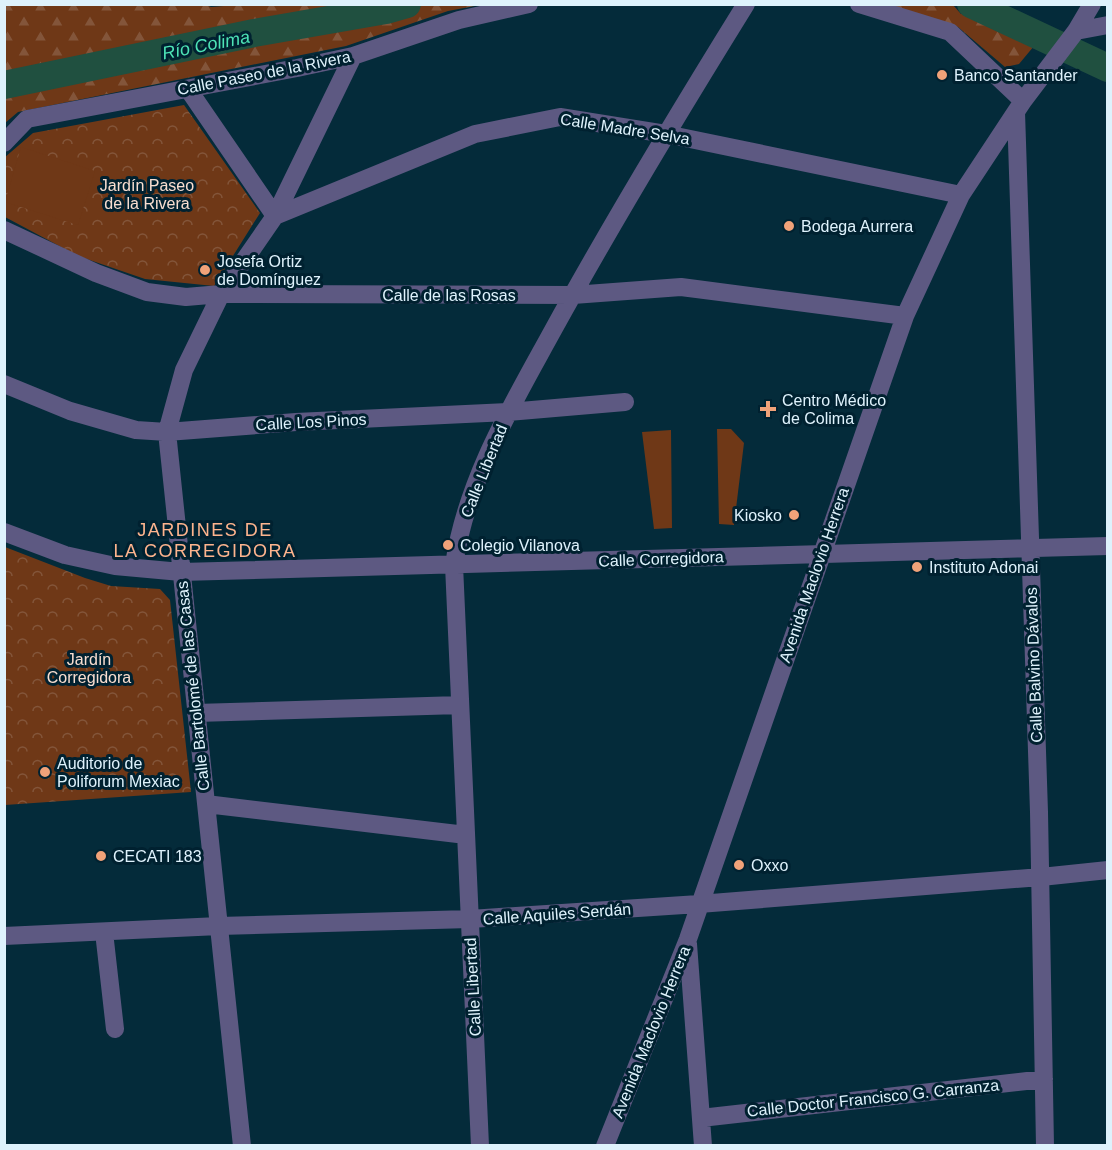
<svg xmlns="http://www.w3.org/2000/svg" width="1112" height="1150" font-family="Helvetica,sans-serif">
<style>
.forest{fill:url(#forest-firs)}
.park{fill:url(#park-crowns)}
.garden{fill:#6f3817}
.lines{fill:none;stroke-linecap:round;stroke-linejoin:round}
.river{stroke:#205040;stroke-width:28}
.minor{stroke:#5d5982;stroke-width:18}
.poi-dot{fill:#f0a279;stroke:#002130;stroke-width:2}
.labels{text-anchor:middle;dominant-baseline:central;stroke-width:6;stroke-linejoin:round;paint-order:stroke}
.street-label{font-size:16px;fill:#def2fc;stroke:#002130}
.poi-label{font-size:16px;fill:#def2fc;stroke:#002130;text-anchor:start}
.park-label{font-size:16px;fill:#f9ded0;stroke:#002130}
.water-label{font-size:18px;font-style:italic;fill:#4de3b6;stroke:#002130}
.neighbourhood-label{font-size:18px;letter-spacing:1.5px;fill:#fdb48e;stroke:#002130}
</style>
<defs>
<pattern id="forest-firs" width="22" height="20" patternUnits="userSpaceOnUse" patternTransform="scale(1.5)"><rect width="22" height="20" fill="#6f3817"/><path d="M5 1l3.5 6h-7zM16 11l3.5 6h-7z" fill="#83553a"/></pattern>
<pattern id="park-crowns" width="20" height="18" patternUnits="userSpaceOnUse" patternTransform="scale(1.5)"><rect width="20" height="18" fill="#6f3817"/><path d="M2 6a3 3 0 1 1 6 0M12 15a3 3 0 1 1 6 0" fill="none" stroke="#83553a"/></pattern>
</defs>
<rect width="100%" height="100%" fill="#042b3a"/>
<!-- forest -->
<path class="forest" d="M204,4L211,7L250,4L480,5L448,11L346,46L18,112L5,123V5Z
M885,5H953L961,14L978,13L1023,34L1034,46L1019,64L1005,67L958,27Z"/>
<!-- park -->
<path class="park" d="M184,105L260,213L214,286L145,279L78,256L5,217L4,158L33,133Z
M5,547L85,578L111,586L160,589L170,600L191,792L5,805Z"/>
<!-- garden -->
<path class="garden" d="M21,147L95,171L78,225L5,202Z
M717,429H731L744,443L734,525L719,524Z
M671,430L672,528L654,529L642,432Z"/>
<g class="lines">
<!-- river -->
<path class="river" d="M971,4L1108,68
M4,85L254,33L386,10L407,4"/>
<!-- minor -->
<path class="minor" d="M859,4L950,32L1023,101
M1076,31L1108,25
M188,89L275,216L475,134L560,117L666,134L961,195
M1016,112L1039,812L1045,1146
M4,143L27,119L297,68L353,56L459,20L529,4
M4,230L96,273L147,292L186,297L221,294L573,295L681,287L905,316
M4,384L70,411L136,430L167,432L296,422L508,412L625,402
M4,532L65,555L115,566L181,572L1108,546
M196,713L460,705
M206,804L466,835
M104,932L115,1029
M4,936L219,926L470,919L699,904L1041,877L1108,870
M688,944L703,1146
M701,1118L1044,1079
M242,1146L167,432L184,370L221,294L275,216L353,56
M480,1146L454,565C466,481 512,405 552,332C613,221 679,112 746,4
M605,1146L688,939L905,316L961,195L1023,101L1076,31L1092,4"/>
</g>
<!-- markers -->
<g class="poi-dot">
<circle cx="942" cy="75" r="6"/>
<circle cx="789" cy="226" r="6"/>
<circle cx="205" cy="270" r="6"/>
<path d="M765 400h6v6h6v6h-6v6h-6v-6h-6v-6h6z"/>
<circle cx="794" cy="515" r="6"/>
<circle cx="448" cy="545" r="6"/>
<circle cx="917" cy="567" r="6"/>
<circle cx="45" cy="772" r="6"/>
<circle cx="101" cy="856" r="6"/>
<circle cx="739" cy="865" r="6"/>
</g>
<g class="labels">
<!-- street labels -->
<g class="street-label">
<text transform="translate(264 73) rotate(-11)">Calle Paseo de la Rivera</text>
<text transform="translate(625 129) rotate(9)">Calle Madre Selva</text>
<text x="449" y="295">Calle de las Rosas</text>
<text transform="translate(311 422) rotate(-3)">Calle Los Pinos</text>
<text transform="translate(484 471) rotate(-68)">Calle Libertad</text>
<text transform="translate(661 559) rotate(-2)">Calle Corregidora</text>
<text transform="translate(814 575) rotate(-71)">Avenida Maclovio Herrera</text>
<text transform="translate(1034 665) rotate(-92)">Calle Balvino Dávalos</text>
<text transform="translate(193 686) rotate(-96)">Calle Bartolomé de las Casas</text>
<text transform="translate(557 914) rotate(-4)">Calle Aquiles Serdán</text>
<text transform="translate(473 987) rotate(-93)">Calle Libertad</text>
<text transform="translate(651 1032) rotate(-68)">Avenida Maclovio Herrera</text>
<text transform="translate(873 1098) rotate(-6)">Calle Doctor Francisco G. Carranza</text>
</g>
<!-- poi labels -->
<g class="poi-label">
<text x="954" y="75">Banco Santander</text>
<text x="801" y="226">Bodega Aurrera</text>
<text x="217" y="261">Josefa Ortiz<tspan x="217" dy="18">de Domínguez</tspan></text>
<text x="782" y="400">Centro Médico<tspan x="782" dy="18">de Colima</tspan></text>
<text x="782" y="515" text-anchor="end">Kiosko</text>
<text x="460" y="545">Colegio Vilanova</text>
<text x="929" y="567">Instituto Adonai</text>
<text x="57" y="763">Auditorio de<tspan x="57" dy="18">Poliforum Mexiac</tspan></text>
<text x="113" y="856">CECATI 183</text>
<text x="751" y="865">Oxxo</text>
</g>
<!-- park labels -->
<g class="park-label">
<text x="147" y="185">Jardín Paseo<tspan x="147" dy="18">de la Rivera</tspan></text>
<text x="89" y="659">Jardín<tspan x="89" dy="18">Corregidora</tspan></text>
</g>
<!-- water labels -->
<g class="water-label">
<text transform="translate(206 45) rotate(-11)">Río Colima</text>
</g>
<!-- neighbourhood labels -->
<g class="neighbourhood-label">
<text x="205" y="530">JARDINES DE<tspan x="205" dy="21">LA CORREGIDORA</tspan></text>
</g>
</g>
<!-- border -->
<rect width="1112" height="1150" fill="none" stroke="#def2fc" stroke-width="12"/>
</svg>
